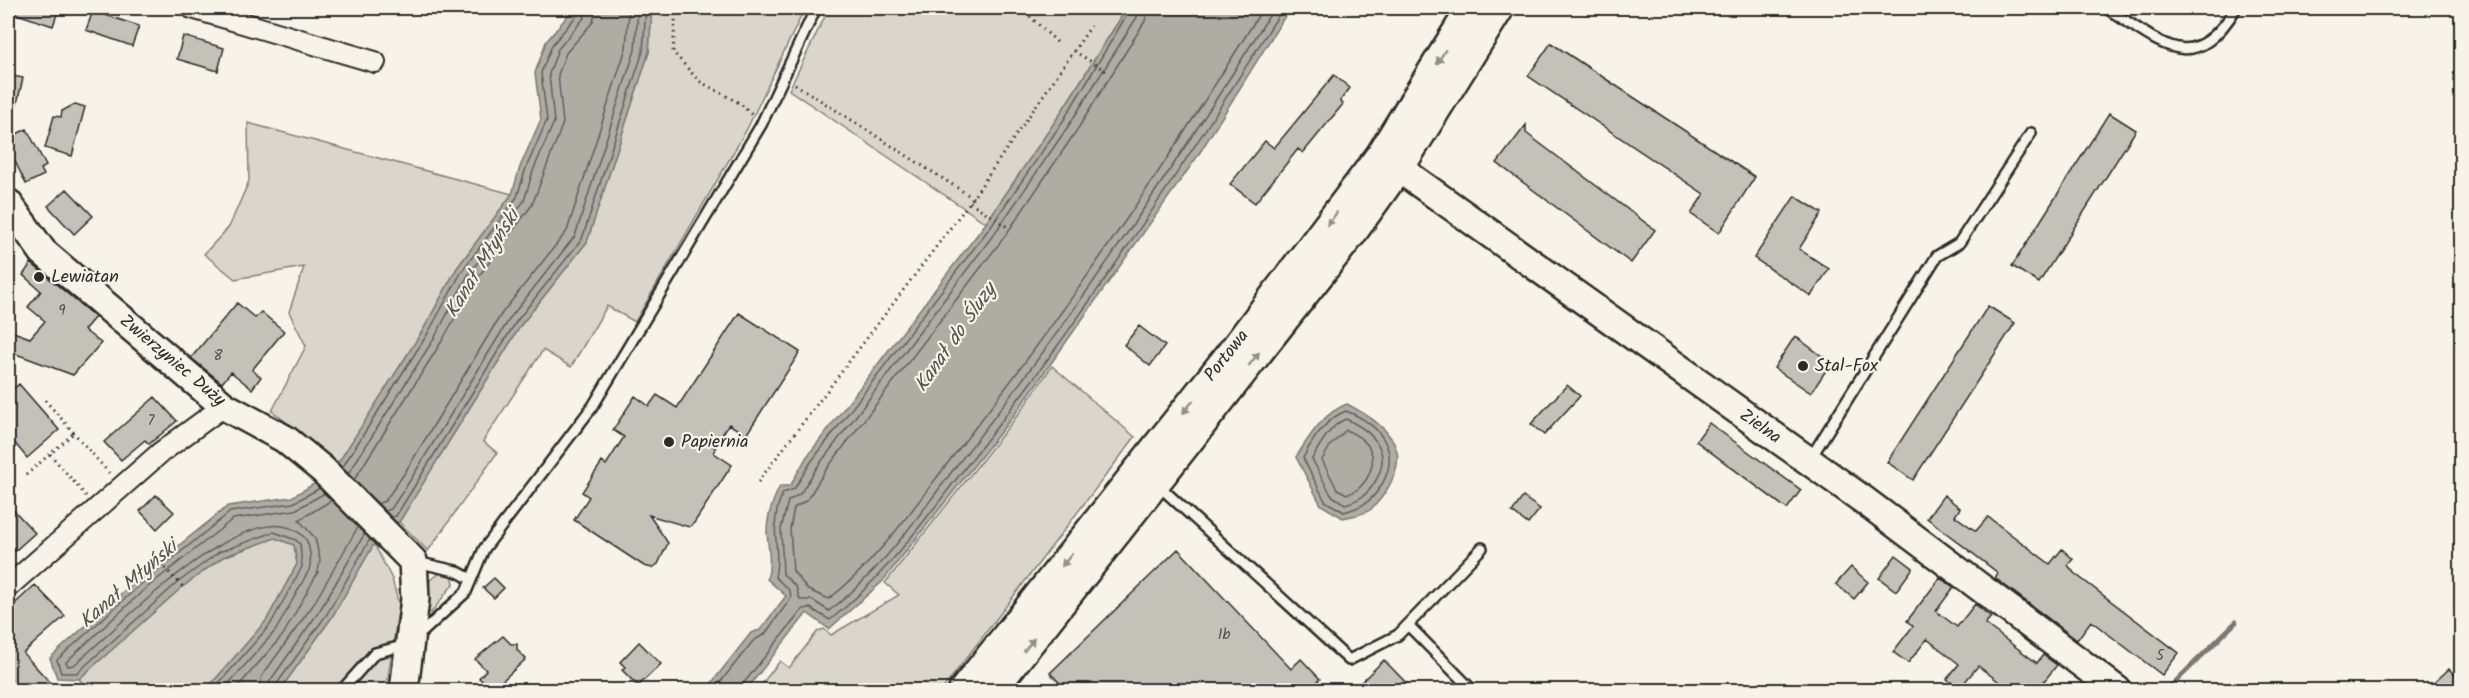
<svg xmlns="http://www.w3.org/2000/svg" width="2469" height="698" font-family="Kalam,sans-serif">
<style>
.green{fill:#dad6cc;stroke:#82807c;stroke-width:1.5}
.water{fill:#afaca4;stroke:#7a7874;stroke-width:1.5}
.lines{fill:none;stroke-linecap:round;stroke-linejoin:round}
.shore{stroke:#605f5b;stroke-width:1.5}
.stream{stroke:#7a7874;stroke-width:5}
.building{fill:#c4c1b9;stroke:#2b2b2b;stroke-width:1.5}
.lane-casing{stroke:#2b2b2b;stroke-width:14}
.street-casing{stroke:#2b2b2b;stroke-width:24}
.secondary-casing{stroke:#2b2b2b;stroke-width:32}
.path{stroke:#2b2b2b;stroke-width:3;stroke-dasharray:1.5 4.5;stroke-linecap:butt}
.lane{stroke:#f7f3e8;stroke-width:9}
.street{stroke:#f7f3e8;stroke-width:20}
.secondary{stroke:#f7f3e8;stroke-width:27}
.oneway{fill:#918f8a}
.poi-dot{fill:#2b2b2b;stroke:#f7f3e8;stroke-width:2}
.labels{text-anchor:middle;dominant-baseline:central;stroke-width:4.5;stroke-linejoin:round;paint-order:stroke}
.number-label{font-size:15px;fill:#51504e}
.poi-label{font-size:18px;fill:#2b2b2b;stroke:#f7f3e8;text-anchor:start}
.street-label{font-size:18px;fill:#2b2b2b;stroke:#f7f3e8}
.water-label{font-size:20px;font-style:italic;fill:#53524f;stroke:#f7f3e8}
</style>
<rect width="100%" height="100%" fill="#f7f3e8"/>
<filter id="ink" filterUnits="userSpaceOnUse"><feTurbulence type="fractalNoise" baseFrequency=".0167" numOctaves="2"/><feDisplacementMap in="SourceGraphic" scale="12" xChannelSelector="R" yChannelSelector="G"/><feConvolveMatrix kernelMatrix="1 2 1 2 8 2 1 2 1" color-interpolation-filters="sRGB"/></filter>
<g filter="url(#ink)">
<!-- green -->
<path class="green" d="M652,8H805L747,129L635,322L607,306L571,367L543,350L483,441L497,453L428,551L399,522L521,325L587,242L649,52Z
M829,8H1127L1058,117L986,223L789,90Z
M248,123L512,194L457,268L423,330L339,463L272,411L306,346L289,312L304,267L235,279L204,254L229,227L249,181Z
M1052,366L1135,437L942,690H757L780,661L789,668L818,631L824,629L831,635L899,595L885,583L1020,412Z
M275,538L294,545L297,564L266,621L206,690H90L79,679L181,588L223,557Z
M374,544L392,579L399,605L386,690H280L332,617Z
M442,572L452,574L454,583L431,613L427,612L430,580Z"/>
<!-- water -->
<path class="water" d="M574,8H652L649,52L587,242L521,325L399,522L385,525L332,617L280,690H206L266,621L297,564L294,545L275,538L223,557L181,588L79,679L57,678L50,658L136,580L228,506L292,497L331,474L423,330L457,268L512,194L520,167L541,119L535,73L546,42Z
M1127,8H1290L1197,157L1018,410L882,582L829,629L807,613L746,690H706L751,633L760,630L786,596L767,579C772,564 768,547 767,532C767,515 773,500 780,486H790L806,458L986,223L1058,117Z
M1347,404C1366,414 1392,429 1397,452C1401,471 1384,498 1370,510C1363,515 1351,516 1343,518L1321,505L1296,457C1310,436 1323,413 1347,404Z"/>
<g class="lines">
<!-- shore -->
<path class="shore" d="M1139,8L1137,17L1069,125L997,230L818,466L800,494L788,501L781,529L783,574L796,587L800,600H812L829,611C881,572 918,516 957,465C1072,320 1176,165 1274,8
M1148,8L1145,21L1077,130L1005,236L825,471L807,500L794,508L790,529L793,571L808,590L829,599C879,560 915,505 954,455C1066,313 1168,162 1263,8
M1346,411C1380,424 1402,451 1381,486C1371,502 1362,507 1344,512L1325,501L1303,458C1312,440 1327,418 1346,411Z
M1346,419C1374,432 1393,452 1375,482C1367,495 1360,500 1345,504L1331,495L1312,459C1319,446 1331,424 1346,419Z
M1346,430C1370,440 1380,456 1366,480C1360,488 1356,492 1347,494L1337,489L1322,460L1330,446Z
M342,468L428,333L462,271L517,197L526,168L547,120L541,73L552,45L578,14L580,8
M348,474L435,337L468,275L524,201L533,171L554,122L549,74L558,49L584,18L587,8
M354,480L442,341L476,280L532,205L563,123L558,75L566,53L593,22L596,8
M377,504L385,501L404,474L502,313L567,231L626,48L629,8
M385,511L391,509L411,479L510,318L575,236L635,50L638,8
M391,517L396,516L516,322L582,239L643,51L646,8
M213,690L270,625L302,567L300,544L296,540L274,532L219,552L177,583L77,673H61L57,660L140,585L230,512L293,503L320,488
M223,690L276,630L309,570C312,561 310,542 303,536C252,485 112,634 74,665L68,666L66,662L144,590L233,519L295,510L325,493
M235,690L283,635L318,572L320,560L315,538L299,520L332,500
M259,690L262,676L313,605L358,527
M268,690L270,681L320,610L365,533
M275,690L276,685L327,614L370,539
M714,690L753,641L765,634L791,598L790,591L775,577C782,547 767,526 783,493L794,489L811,462L991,226L1063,121L1131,8
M742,690L743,684L803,609L810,608L830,620C885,577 925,519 968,464C1083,319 1185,164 1283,8"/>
<!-- stream -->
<path class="stream" d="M2167,690L2236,622"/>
</g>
<!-- building -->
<path class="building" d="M8,8H59L53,26L8,11Z
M93,11L139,26L132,46L86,30Z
M183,36L224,48L218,71L177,59Z
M1551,43L1755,177L1719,233L1691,214L1704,194L1528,76Z
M8,75L23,78L13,121L8,120Z
M1334,75L1350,88L1340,101L1343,104L1303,153L1298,149L1255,203L1230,184L1265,141L1274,148Z
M75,104L85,107L72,156L45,148L54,116L61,117L62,111Z
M2109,113L2136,130L2039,283L2012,266Z
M1526,125V133L1655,230L1631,263L1497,163Z
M27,129L46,166L41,169L44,175L26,184L8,147V138Z
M67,189L93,216L74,234L48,206Z
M1795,196L1822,213L1799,249L1829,269L1811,296L1754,258Z
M31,263L95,317L84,330L101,343L73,375L8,351V330L30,338L45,321L28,307L41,291L23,275Z
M237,303L255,318L261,312L284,331L252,370L261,377L252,389L231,372L222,383L191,358Z
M1988,306L2015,323L1913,480L1887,462Z
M739,313L800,352L746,435L729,424L714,447L716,448L714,453L732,465L694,523L689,527L649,515L668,543L658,564L652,568L644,566L574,520L589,497L582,492L602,462L606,465L624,437L613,430L635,396L649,406L657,395L677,408Z
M1139,326L1165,346L1150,366L1124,345Z
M1795,336L1831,363L1811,393L1774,368Z
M19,384L59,430L27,458L8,435V394Z
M1567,385L1580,396L1544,435L1531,424Z
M155,397L177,421L149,444L145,440L121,460L104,442Z
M1709,423L1801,490L1787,509L1696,441Z
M156,495L174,512L157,529L140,511Z
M1944,495L1960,508L1955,516L1976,531L1988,517L2050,564L2062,549L2073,559L2068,565L2074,573L2179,653L2162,675L2091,621L2077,640L1995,578L1998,573L1927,518Z
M1523,497L1540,509L1528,524L1512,512Z
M8,504L35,533L8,557Z
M1178,549L1291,669L1301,659L1320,679L1308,690H1067L1050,673Z
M1896,555L1913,568L1896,591L1879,578Z
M1851,567L1868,582L1854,599L1836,584Z
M494,578L504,588L494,598L483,588Z
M1940,578L1954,587L1936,611L1957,627L1975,604L1991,617L1985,624L2037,663L2043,655L2057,665L2037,690H2010L1978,666L1959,689L1947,679L1959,664L1927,639L1908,663L1893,652L1913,626L1907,621Z
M35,585L65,616L23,653L57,690H8V610Z
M503,636L511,644H517V650L526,659L492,690L479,678L486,670L475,659Z
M639,642L661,664L638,686L622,670L625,667L620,662Z
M1384,660L1413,690H1353Z
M2449,669L2461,681L2452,690H2426Z"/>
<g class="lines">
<defs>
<path id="lane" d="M2106,8C2160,41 2192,80 2236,8
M1810,459L1937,256L1959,243L2031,133
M1158,485L1349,660L1398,635L1482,548
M416,562L456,571L471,579
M1408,625L1472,690
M417,637L466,592L484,549L593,406L761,125L816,8
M342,690L375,653L406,645"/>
<path id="street" d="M192,8L375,62
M8,587L160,453L224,406"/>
<path id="secondary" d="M1380,155L1865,501L2117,690
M8,203L43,252L224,406L285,439L323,470L413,561L415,599L404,690
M963,690L1236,346L1380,155L1471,8
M993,690L1352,234L1405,160L1500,8"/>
</defs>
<!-- lane casing -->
<use href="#lane" class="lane-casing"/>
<!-- street casing -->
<use href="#street" class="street-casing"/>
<!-- secondary casing -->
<use href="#secondary" class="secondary-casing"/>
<!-- path -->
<path class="path" d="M676,8L673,52L699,81L741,104L752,115
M1021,8L1059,44
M1074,51L1109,73
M795,84L973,198
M970,202L1009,228
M45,400L109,473
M50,454L86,496
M26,475L74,433
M758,482L970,202L1091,26
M152,555L183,587"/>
<!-- lane -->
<use href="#lane" class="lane"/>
<!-- street -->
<use href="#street" class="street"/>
<!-- secondary -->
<use href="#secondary" class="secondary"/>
</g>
<!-- one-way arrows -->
<defs><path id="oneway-solid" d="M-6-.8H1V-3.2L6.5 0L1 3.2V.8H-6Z" transform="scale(1.5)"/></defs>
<g class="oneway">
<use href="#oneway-solid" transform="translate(1441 57) rotate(122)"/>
<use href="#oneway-solid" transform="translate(1332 219) rotate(127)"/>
<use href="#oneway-solid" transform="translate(1254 359) rotate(-52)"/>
<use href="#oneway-solid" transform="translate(1188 407) rotate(128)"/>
<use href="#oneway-solid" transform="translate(1067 560) rotate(129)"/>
<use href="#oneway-solid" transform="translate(1029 645) rotate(-52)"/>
</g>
</g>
<!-- markers -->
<g class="poi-dot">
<circle cx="39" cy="277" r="6"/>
<circle cx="1803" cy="366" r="6"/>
<circle cx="669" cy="442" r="6"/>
</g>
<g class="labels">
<!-- number labels -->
<g class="number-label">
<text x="62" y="311">9</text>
<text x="218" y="356">8</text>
<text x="151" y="421">7</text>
<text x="1224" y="635">1b</text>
<text x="2160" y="656">5</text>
</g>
<!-- poi labels -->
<g class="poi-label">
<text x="51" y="277">Lewiatan</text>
<text x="1815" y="366">Stal-Fox</text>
<text x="681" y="442">Papiernia</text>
</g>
<!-- street labels -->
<g class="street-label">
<text transform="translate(1227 356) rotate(-52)">Portowa</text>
<text transform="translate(172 361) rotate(40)">Zwierzyniec Duży</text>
<text transform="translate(1760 427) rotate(35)">Zielna</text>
</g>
<!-- water labels -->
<g class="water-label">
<text transform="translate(483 264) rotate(-58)">Kanał Młyński</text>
<text transform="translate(956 338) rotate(-55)">Kanał do Śluzy</text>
<text transform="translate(129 585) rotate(-41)">Kanał Młyński</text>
</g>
</g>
<!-- margin -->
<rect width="2469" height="698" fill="none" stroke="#f7f3e8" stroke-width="30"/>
<rect x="15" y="15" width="2439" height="668" fill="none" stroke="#2b2b2b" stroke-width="2" filter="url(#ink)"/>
</svg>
